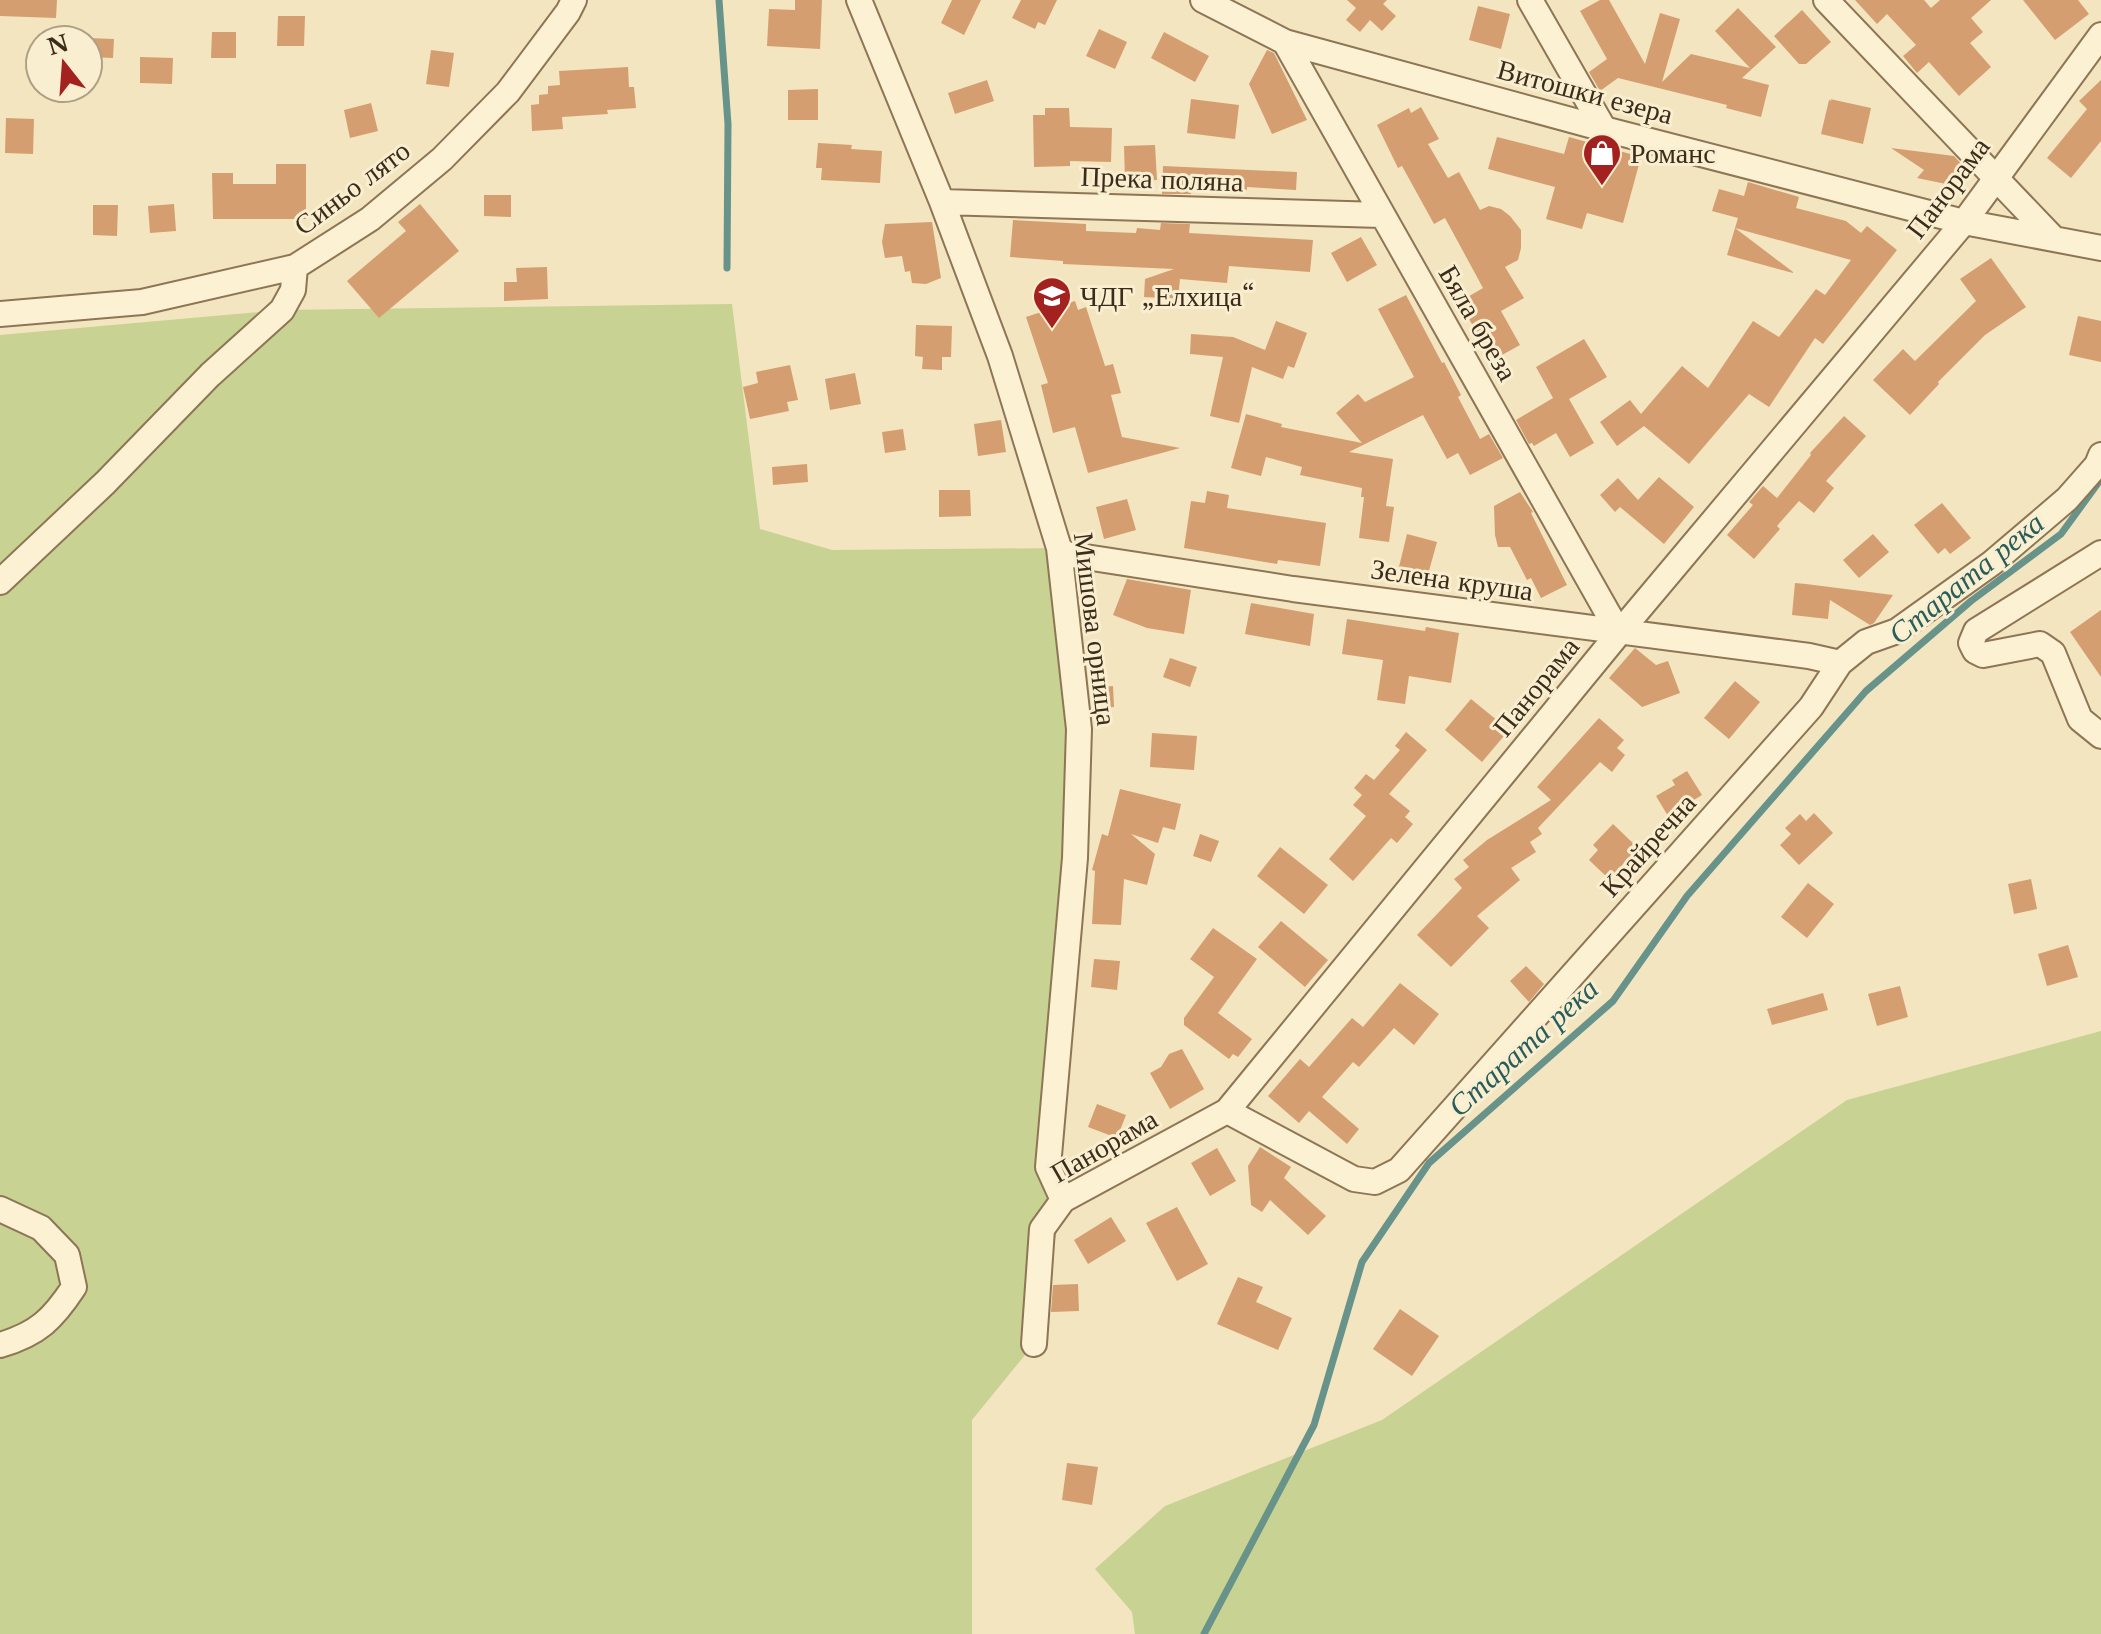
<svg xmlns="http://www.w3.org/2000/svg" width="2101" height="1634" font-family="'Libre Baskerville',serif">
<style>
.green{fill:#c8d292}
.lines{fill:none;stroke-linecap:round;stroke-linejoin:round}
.stream{stroke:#68938a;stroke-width:7}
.building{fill:#d59e70}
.street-casing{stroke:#8e7555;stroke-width:28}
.street{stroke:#fcf1d3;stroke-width:24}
.labels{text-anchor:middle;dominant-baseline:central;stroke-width:6;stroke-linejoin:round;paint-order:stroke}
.street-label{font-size:28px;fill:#3b2c1b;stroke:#f9eecf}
.poi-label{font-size:28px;fill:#3b2c1b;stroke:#f9eecf;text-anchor:start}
.water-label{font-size:30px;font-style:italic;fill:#295d5b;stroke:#f9eecf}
</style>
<rect width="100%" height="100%" fill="#f3e5bf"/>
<!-- green -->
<path class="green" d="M732,304L760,529L832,550L1059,548L1079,729L1048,1167L1063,1200L1034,1344L972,1420V1634H0V335L282,310Z
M2101,1031V1634H1135L1132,1612L1095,1569L1165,1506L1382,1420L1847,1100Z"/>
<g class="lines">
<!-- stream -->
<path class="stream" d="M719,0L728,124L727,268
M1204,1634L1314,1425L1362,1262L1429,1163L1613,1001L1687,896L1866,691L1971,601L2061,534L2101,479"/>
</g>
<!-- building -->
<path class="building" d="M0,0H57L56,18L0,16Z
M795,0H822L820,49L767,46L769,9L795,10Z
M952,0H981L964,35L941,23Z
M1021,0H1057L1045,25L1038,22L1035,29L1012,18Z
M1347,0H1387L1383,4L1396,16L1382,31L1370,20L1360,32L1346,20L1356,8Z
M1600,0H1609L1645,64L1660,13L1680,19L1662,82L1691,54L1750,68L1715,31L1738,8L1776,47L1742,78L1769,85L1761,117L1726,108L1727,105L1618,78L1600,91L1589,72L1607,59L1580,11Z
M1855,0H1924L1931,8L1940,0H1991L1971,18L1983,32L1970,43L1991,67L1959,96L1929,62L1917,73L1903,56L1916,45L1887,14L1877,24Z
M2023,0H2078L2089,14L2055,40Z
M1478,6L1510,14L1501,49L1469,40Z
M1802,10L1831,42L1806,64H1799L1774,36Z
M278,16H305L304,46H277Z
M1099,29L1127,42L1115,69L1086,56Z
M212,32H236V58H211Z
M1164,32L1209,56L1195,82L1151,58Z
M88,38L114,39L113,58L88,57Z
M431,50L454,53L449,87L426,84Z
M1267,50L1274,53L1307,120L1272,134L1249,84Z
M140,57L173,58L172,84L140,83Z
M628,67L629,87H634L636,108L607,110L608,114L562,117L563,129L532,131L531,105L539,104V95L548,94V86L560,85L559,71Z
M987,80L994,101L955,114L948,93Z
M2101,80V141L2071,178L2047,158L2087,109L2079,101Z
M818,89V120H788V90Z
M1191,99L1239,105L1235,139L1187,133Z
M1830,99L1871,108L1863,144L1821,134L1829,100L1832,101Z
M371,103L378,131L350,138L344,110Z
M1421,107L1439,139L1428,144L1448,178L1459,172L1480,210L1489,206L1501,209L1510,216L1521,230V248L1518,260L1505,267L1524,298L1501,311L1520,345L1493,360L1459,302L1483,288L1445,218L1434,224L1402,166L1398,168L1377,125L1409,108L1411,113Z
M1045,108H1069L1070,127L1112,128L1111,162L1070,161V166L1034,167L1033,115H1045Z
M6,118L34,119L33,154L5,153Z
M1497,137L1564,154L1569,137L1641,157L1623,223L1587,213L1582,229L1546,219L1555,187L1488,169Z
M818,143L852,145L851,149L882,151L880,183L821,180L822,168H816Z
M1155,145L1157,180L1125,181L1124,146Z
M1891,148L1954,156L1969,172L1967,178L1963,183L1951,185L1917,178L1924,170Z
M276,164H306V219H213L212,173H233V184H276Z
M1163,166L1297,172L1296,190L1247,187V190L1192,185L1191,194H1162Z
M1748,182L1799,197L1796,208L1846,221L1861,233L1867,226L1897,250L1823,344L1815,338L1769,407L1749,394L1689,464L1644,426L1617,446L1600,422L1630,400L1641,414L1682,366L1708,388L1753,321L1779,337L1816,289L1825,295L1851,260L1735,228L1738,218L1712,211L1719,189L1744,196Z
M484,195H511V217L484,216Z
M174,204L176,231L150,233L148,206Z
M420,204L459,251L379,318L347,281L406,231L398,222Z
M93,205H118L117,236L93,235Z
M1013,220L1086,224V231L1136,233L1137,228L1160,230L1161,223L1190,224L1189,233L1313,240L1310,272L1229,266L1227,283L1180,279L1178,299L1144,297L1145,279L1174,269L1063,264V261L1010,257Z
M932,222L941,278L926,284L912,283L910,271L905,272L902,256L885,258L882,242L885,224Z
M1735,228L1793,272V273L1727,255Z
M1361,237L1377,265L1347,282L1331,253Z
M1991,258L2026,307L1985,335L1938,382L1939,384L1910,415L1873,380L1903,349L1915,361L1976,301L1960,279Z
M547,267L548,299L504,301V282H517L516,268Z
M1406,295L1442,363L1444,362L1461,395L1458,397L1480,439L1489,434L1503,458L1470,475L1458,453L1447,459L1423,415L1349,452L1393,459L1386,506L1394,507L1389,542L1359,538L1364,497H1361L1362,488L1300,475L1302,467L1266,457L1261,476L1231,468L1246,414L1282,424L1281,427L1362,443L1336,413L1358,394L1365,402L1414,377L1378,309Z
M1075,301L1078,310L1086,307L1105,366L1113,364L1121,393L1111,395L1122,437L1180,448L1088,473L1075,427L1053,433L1041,385L1048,383L1026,317Z
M2078,316L2101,321V362L2069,355Z
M1276,321L1307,333L1294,368L1288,366L1283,379L1252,367L1239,423L1210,416L1223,357L1190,354L1191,334L1233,337L1265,350Z
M916,325L952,326L951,357H942V370L922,369L923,357L915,356Z
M1584,339L1607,377L1569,399L1594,443L1570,457L1556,433L1534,446L1532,443L1529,444L1516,420L1553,398L1536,367Z
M790,365L798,400L787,402L789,411L750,419L743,387L758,383L756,372Z
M855,373L861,404L830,410L825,379Z
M1844,416L1866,436L1826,481L1834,488L1814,513L1799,501L1777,526L1780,529L1754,559L1727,535L1753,505L1749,502L1763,486L1777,498L1811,455L1810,453Z
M1001,420L1006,452L978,456L974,424Z
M903,429L906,450L885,453L882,432Z
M807,464L808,482L773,485L772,467Z
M1659,477L1694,507L1664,544L1620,507L1615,512L1600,495L1618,478L1638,500Z
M939,490H970L971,516L939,517Z
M1207,491L1229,495L1227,508L1326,523L1320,566L1278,560L1277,564L1184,548L1191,501L1205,503Z
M1520,492L1533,512L1531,513L1567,585L1541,598L1531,578L1527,580L1510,547H1498L1495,535L1494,506Z
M1127,499L1136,530L1104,539L1096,507Z
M1942,503L1971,538L1950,554L1945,548L1938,554L1914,525Z
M1407,534L1437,542L1427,578L1398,571Z
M1873,534L1889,552L1859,578L1843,560Z
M1127,579L1191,590L1184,634L1147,628L1113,615Z
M1795,583L1806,584L1893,595L1874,623L1870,625L1830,600L1828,619L1792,615Z
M1251,603L1314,614L1310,646L1245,634Z
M2101,610V677L2070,632Z
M1347,619L1425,631L1426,627L1459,633L1451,683L1409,676L1405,704L1377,700L1383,660L1342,654Z
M1635,648L1656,665L1668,661L1680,693L1642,707L1609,678Z
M1170,658L1197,667L1190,687L1163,677Z
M1735,681L1760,702L1729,739L1704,718Z
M1113,686L1114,707L1097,708L1095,688Z
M1471,699L1509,730L1482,762L1445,730Z
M1599,718L1624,740L1617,748L1625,755L1612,772L1600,762L1538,828L1542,834L1530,842L1536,852L1511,868L1520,880L1477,916L1489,928L1451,967L1417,935L1462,888L1454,879L1469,867L1463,860L1487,840L1551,800L1537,787Z
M1406,732L1427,750L1389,794L1410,811L1405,817L1413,824L1397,843L1391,838L1353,881L1329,859L1366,816L1353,805L1362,795L1354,788L1366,774L1374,780L1400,750L1395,746Z
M1152,733L1197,736L1194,770L1150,767Z
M1687,771L1702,795L1668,816L1656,796L1675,785L1672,780Z
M1120,789L1181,804L1175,830L1163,827L1158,843L1131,834L1155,854L1147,885L1124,879L1121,925L1092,924L1095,871L1092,870L1102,834L1108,836Z
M1814,813L1833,833L1799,865L1780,845L1791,834L1785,828L1800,814L1806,821Z
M1613,824L1638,848L1609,879L1589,860L1598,850L1593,845Z
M1200,834L1219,841L1211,862L1193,856Z
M1280,847L1328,885L1304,914L1257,876Z
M2031,879L2037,909L2014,914L2008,884Z
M1808,883L1834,904L1807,938L1781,917Z
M1281,921L1328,960L1305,987L1258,947Z
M1213,928L1257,959L1218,1013L1252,1039L1238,1057L1233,1054L1229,1059L1184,1025V1018L1214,977L1190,959Z
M2068,945L2078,977L2047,986L2038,954Z
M1094,959L1120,961L1117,990L1091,987Z
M1526,966L1544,984L1529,1002L1510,981Z
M1400,983L1439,1014L1414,1045L1394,1028L1359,1067L1353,1062L1322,1097L1359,1129L1347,1144L1309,1111L1299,1123L1268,1096L1300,1059L1309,1067L1352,1018L1363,1027Z
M1900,986L1908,1017L1877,1026L1868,994Z
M1823,993L1828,1010L1772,1025L1767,1009Z
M1182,1049L1204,1089L1170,1109L1150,1073L1161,1067L1169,1054Z
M1097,1104L1126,1115L1117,1138L1088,1127Z
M1260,1147L1291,1167L1284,1178L1326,1216L1308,1235L1270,1200L1262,1212L1251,1205L1248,1166Z
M1217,1148L1236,1181L1210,1196L1191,1163Z
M1177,1207L1208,1264L1177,1281L1146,1223Z
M1111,1217L1126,1241L1088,1264L1074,1240Z
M1238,1277L1263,1287L1256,1302L1292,1318L1278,1350L1217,1324Z
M1078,1284L1079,1311L1051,1312L1053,1285Z
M1400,1309L1439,1336L1412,1376L1373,1349Z
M1067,1463L1098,1467L1092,1505L1062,1500Z"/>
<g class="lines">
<defs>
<path id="street" d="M859,0L942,202L1000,356L1059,548L1079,729L1075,858L1048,1167L1063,1200
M1203,0L1285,42L1604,129L1964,222L2101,248
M1530,0L1604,129
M1826,0L2054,239
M1285,42L1619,633
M942,202L1381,215
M0,314L142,302L295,267L370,219L442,159L508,92L568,12L574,0
M1059,548L1066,554L1293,589L1809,656L1840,663
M2101,553L1976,631L1971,643L1975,651L1983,655L2040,644L2053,653L2080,719L2101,736
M0,582L105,483L210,375L282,310L293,290L295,267
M1227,1111L1354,1179L1375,1182L1399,1170L1811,707L1840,663L1866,642L1897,631L1992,563L2067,499L2097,465L2101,455
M0,1209L41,1228L67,1255L74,1287C53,1319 38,1334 0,1345
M1034,1344L1042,1229L1063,1200L1227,1111L1619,633L1964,222L2101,35"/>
</defs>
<!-- street casing -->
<use href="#street" class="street-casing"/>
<!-- street -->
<use href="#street" class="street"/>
</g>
<!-- icons -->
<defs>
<symbol id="shop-pin" viewBox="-11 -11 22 30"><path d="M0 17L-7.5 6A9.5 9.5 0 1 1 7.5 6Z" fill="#a3211e" stroke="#f9eecf"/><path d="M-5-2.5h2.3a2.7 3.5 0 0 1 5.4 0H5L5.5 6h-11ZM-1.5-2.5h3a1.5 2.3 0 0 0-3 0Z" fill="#fff"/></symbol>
<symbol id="school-pin" viewBox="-11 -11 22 30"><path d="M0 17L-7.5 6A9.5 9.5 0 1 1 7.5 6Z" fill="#a3211e" stroke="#f9eecf"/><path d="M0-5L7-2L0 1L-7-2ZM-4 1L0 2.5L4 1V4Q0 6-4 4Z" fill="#fff"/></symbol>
</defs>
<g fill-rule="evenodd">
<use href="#shop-pin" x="1580" y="131" width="44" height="60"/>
<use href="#school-pin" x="1030" y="274" width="44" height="60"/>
</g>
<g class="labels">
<!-- street labels -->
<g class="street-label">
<text transform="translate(1585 92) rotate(15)">Витошки езера</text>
<text transform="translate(1162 179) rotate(2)">Прека поляна</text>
<text transform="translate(352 188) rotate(-37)">Синьо лято</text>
<text transform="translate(1948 188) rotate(-53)">Панорама</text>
<text transform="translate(1478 323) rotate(60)">Бяла бреза</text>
<text transform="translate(1452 580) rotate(8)">Зелена круша</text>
<text transform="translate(1095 629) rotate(83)">Мишова орница</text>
<text transform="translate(1536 687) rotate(-51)">Панорама</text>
<text transform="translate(1648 845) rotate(-48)">Крайречна</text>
<text transform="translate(1104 1146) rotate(-30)">Панорама</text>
</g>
<!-- poi labels -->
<g class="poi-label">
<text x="1630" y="153">Романс</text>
<text x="1080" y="296">ЧДГ „Елхица“</text>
</g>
<!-- water labels -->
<g class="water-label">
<text transform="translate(1966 578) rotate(-39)">Старата река</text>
<text transform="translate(1523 1047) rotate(-42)">Старата река</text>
</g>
</g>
<!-- north arrow -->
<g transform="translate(64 64) rotate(343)"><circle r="38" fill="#f9eecf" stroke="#ada087" stroke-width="2"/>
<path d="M0-6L14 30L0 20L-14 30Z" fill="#a3211e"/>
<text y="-12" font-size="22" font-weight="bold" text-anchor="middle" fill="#3b2c1b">N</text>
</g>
</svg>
